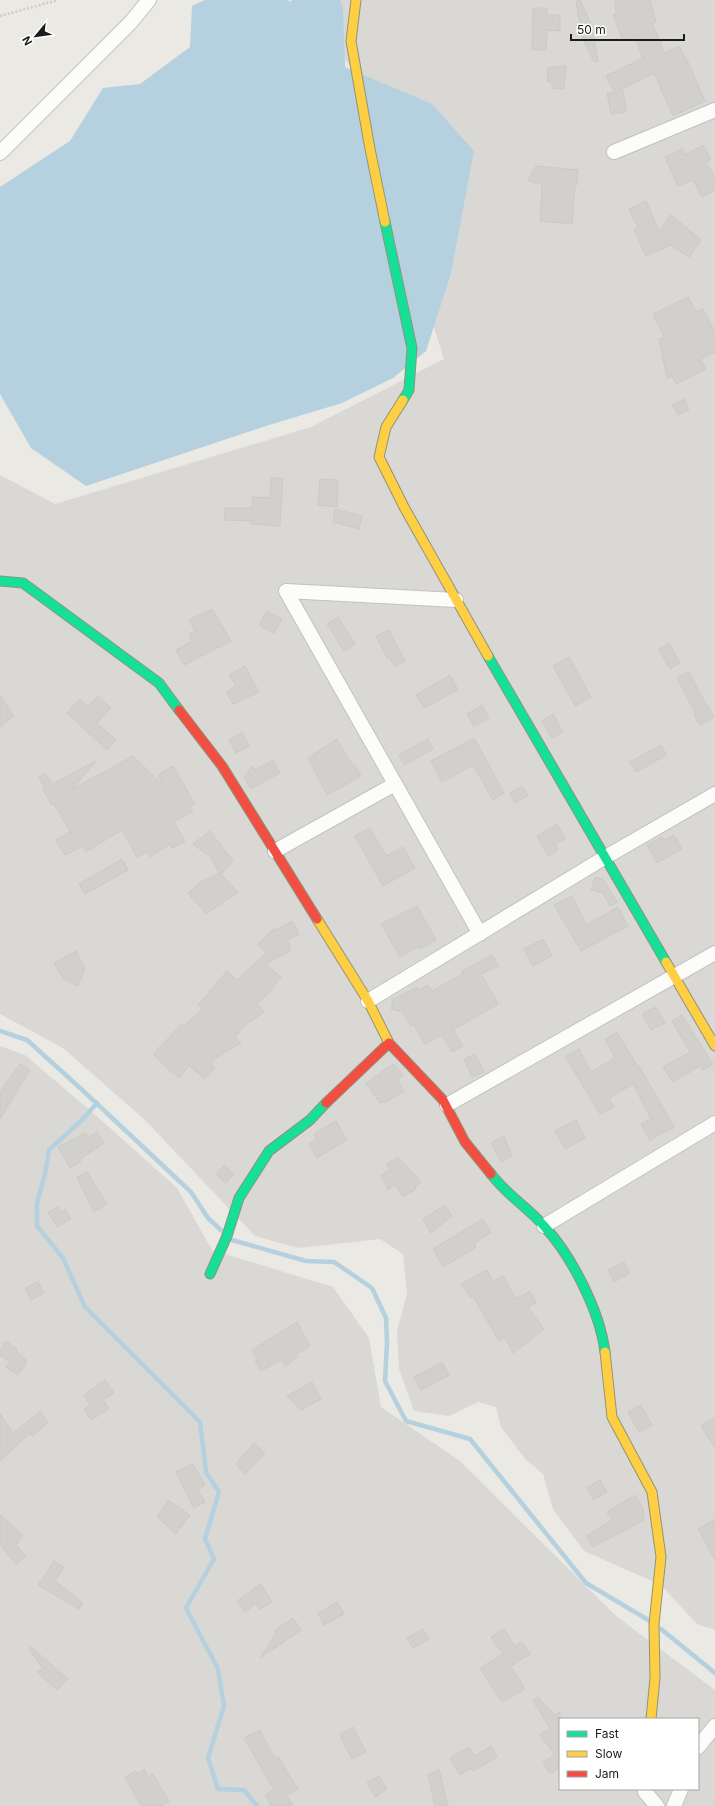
<svg xmlns="http://www.w3.org/2000/svg" width="715" height="1806" font-family="Inter,sans-serif">
<style>
.residential{fill:#d9d8d5;fill-rule:evenodd}
.water{fill:#b5d0df}
.lines{fill:none;stroke-linecap:round;stroke-linejoin:round}
.stream{stroke:#b5d0df;stroke-width:4.5}
.building{fill:#d2d0cc;stroke:#cdcac4}
.street-casing{stroke:#c2c2bf;stroke-width:16}
.fast-casing{stroke:#8f947b;stroke-width:11}
.slow-casing{stroke:#8f947b;stroke-width:11}
.jam-casing{stroke:#8f947b;stroke-width:11}
.path{stroke:#d6c8c3;stroke-width:2.5;stroke-dasharray:2 2;stroke-linecap:butt}
.street{stroke:#fcfcfb;stroke-width:14}
.fast{stroke:#16e098;stroke-width:9}
.slow{stroke:#ffcf43;stroke-width:9}
.jam{stroke:#f24e42;stroke-width:9}
</style>
<rect width="100%" height="100%" fill="#eae9e3"/>
<!-- residential -->
<path class="residential" d="M293,0H715V1630L697,1624L661,1585L584,1551L553,1509L543,1474L525,1459L501,1427L496,1407L478,1402L449,1416L414,1411L399,1369L397,1331L407,1294L403,1254L380,1239L298,1248L255,1236L145,1120L63,1048L0,1014V475L55,504L311,427L444,359L352,68Z
M0,1046L25,1055L100,1119L177,1188L212,1250L333,1287L369,1338L381,1407L460,1461L616,1616L715,1690V1806H0ZM560,1719H698V1789H560Z"/>
<!-- water -->
<path class="water" d="M205,0H288L290,2L292,0H340L343,7L345,67L432,104L474,151L451,273L426,351L393,378L342,403L269,425L86,486L31,448L0,394V187L70,141L103,88L140,84L190,47L192,6Z"/>
<g class="lines">
<!-- stream -->
<path class="stream" d="M0,1031L27,1040L79,1087L191,1192L208,1218L223,1232
M97,1103L83,1119L49,1150L46,1170L37,1203V1226L63,1258L85,1307L200,1422L206,1472L219,1492L205,1539L214,1559L186,1608L218,1669L224,1706L208,1758L218,1789L244,1790L257,1806
M232,1240L306,1261L334,1262L372,1288L386,1318L387,1343L385,1381L406,1421L470,1439L586,1583L650,1621
M661,1629L715,1673"/>
</g>
<!-- building -->
<path class="building" d="M580,0L592,26L598,61L594,62L582,37L576,1Z
M615,0H650L656,22L652,23L665,53L679,46L688,62L705,101L673,116L654,73L617,92L623,91L626,112L611,114L607,93L615,92L606,76L643,58L634,36L623,40L613,15L616,14Z
M533,8H547V15H560V31L547,30L546,50H532Z
M566,66L564,89L552,88V82L547,81L548,68Z
M703,145L711,159L706,162L715,178V190L702,197L693,180L678,186L665,157L682,149L685,155Z
M536,166L578,170L577,185L575,184L572,224L540,221L542,185L528,180Z
M646,201L659,231L671,215L701,240L689,257L671,245L646,256L634,229L638,227L629,209Z
M688,297L697,312L703,309L715,332V352L700,359L706,369L676,384L672,376L667,379L659,339L665,338L653,314Z
M684,399L689,409L678,415L672,405Z
M271,478H283L280,526L251,524L252,521L224,520L225,508H252L253,497L270,498Z
M320,479L338,480L337,507L318,505Z
M335,509L362,516L359,529L333,522Z
M212,609L231,641L184,665L176,650L192,641L189,634L195,631L189,620Z
M267,611L282,619L274,633L259,625Z
M338,617L355,644L344,651L327,624Z
M389,630L405,661L395,667L389,657L387,658L376,636Z
M669,643L680,663L670,669L659,649Z
M569,657L591,697L575,706L553,666Z
M245,666L259,692L233,704L226,692L236,686L229,675Z
M689,672L707,707H709L714,717L700,725L694,715L696,714L677,678Z
M450,675L458,690L424,708L416,695Z
M0,695L14,716L0,727Z
M98,696L111,708L97,723L116,740L107,750L67,713L80,699L88,707Z
M482,705L489,718L474,726L467,714Z
M553,714L563,732L552,738L542,721Z
M242,733L249,746L236,753L229,740Z
M474,738L504,793L493,800L473,765L442,782L431,761Z
M337,739L352,765H355L361,776L327,795L308,758Z
M428,739L433,749L404,765L399,755Z
M661,745L666,754L665,756L636,772L630,762Z
M133,756L163,785L158,775L173,766L195,804L190,807L193,811L174,822L185,841L172,848L170,844L150,857L147,852L137,857L122,830L86,852L83,846L65,855L56,840L70,832L54,804L52,805L43,790L45,788L39,777L44,773L53,784L95,761L96,762L71,790Z
M273,760L280,773L251,789L244,777L253,766L255,770Z
M522,786L528,796L515,803L510,793Z
M557,824L565,839L555,844L558,850L548,856L537,836Z
M370,828L386,856L403,847L415,868L383,886L355,836Z
M210,831L233,861L221,874L238,892L206,914L197,902L196,903L188,893L199,883L219,873L211,857L193,844Z
M674,835L682,849L657,863L647,845L662,837L664,840Z
M122,859L128,870L85,894L79,884Z
M595,877L603,879L617,902L610,906L603,893L591,890Z
M572,896L586,925L618,907L628,926L581,951L554,905Z
M417,906L436,940L420,949L419,946L400,957L381,924Z
M292,921L299,934L287,940L290,946V951L266,964L281,977L263,999L257,1003L264,1012L244,1026L235,1037L241,1043L222,1054L210,1063L215,1067L205,1079L189,1066L179,1078L160,1062L161,1061L153,1054L182,1024L184,1026L202,1009L198,1005L227,971L237,980L266,953L258,944L274,929L276,930Z
M543,939L552,956L533,966L524,949Z
M76,951L85,969L78,986L63,979L54,963Z
M492,955L498,966L481,974L498,1004L453,1030L463,1046L452,1052L442,1035L425,1044L414,1025L411,1026L403,1012L391,1009L393,999L417,987L418,990L428,985L432,991L463,974L461,972Z
M656,1007L665,1023L651,1030L642,1014Z
M682,1015L713,1064L703,1070L700,1066L673,1082L663,1067L690,1052L672,1021Z
M617,1032L638,1067L639,1066L674,1127L650,1140L641,1124L651,1119L633,1084L609,1098L614,1107L600,1114L565,1056L579,1049L591,1072L615,1058L605,1039Z
M475,1054L484,1072L472,1077L464,1059Z
M20,1064L30,1070L0,1119V1092Z
M393,1064L404,1075L397,1079L404,1091L384,1103L383,1102L380,1103L366,1083Z
M576,1120L585,1138L565,1149L555,1131Z
M336,1121L347,1140L317,1158L309,1144L317,1139L314,1134Z
M97,1132L104,1143L80,1159L81,1161L70,1168L58,1147L86,1133L88,1138Z
M504,1136L512,1156L501,1162L491,1143Z
M398,1157L421,1182L415,1187L416,1189L403,1197L396,1185L388,1189L381,1175L390,1170L387,1164Z
M224,1165L234,1174L226,1183L216,1174Z
M87,1172L107,1204L94,1212L77,1177Z
M445,1205L452,1216L431,1233L423,1219Z
M58,1207L61,1212L65,1209L71,1219L57,1227L48,1212Z
M483,1219L491,1233L474,1243L476,1247L443,1267L433,1249Z
M624,1262L630,1273L614,1282L608,1270Z
M487,1270L493,1281L503,1276L516,1299L530,1291L536,1303L528,1307L544,1329L513,1353L505,1337L499,1341L473,1296L471,1298L461,1284Z
M38,1282L44,1293L31,1300L25,1288Z
M297,1322L310,1346L295,1355L297,1357L286,1366L281,1360L261,1371L255,1360L257,1359L252,1350Z
M6,1341L17,1349L16,1351L26,1360V1364L18,1375L6,1367L10,1362L0,1355V1350Z
M442,1362L449,1375L421,1390L414,1377Z
M105,1380L114,1393L103,1400L109,1409L91,1420L84,1409L90,1406L84,1395Z
M312,1382L321,1399L301,1410L287,1396Z
M641,1405L652,1425L639,1432L628,1412Z
M40,1412L48,1422L32,1436L30,1433L0,1461V1414L13,1433Z
M715,1417V1448L701,1426Z
M254,1443L265,1453L245,1474L236,1464Z
M193,1464L205,1485L198,1490L205,1502L194,1508L176,1472Z
M600,1480L607,1492L594,1500L587,1488Z
M635,1495L643,1508L644,1520L593,1547L586,1536L612,1520L607,1512Z
M168,1500L190,1515L176,1534L157,1517Z
M0,1515L23,1535L16,1545L26,1556L16,1564L0,1545Z
M715,1519V1560L698,1529Z
M54,1561L64,1567L55,1581L83,1603L79,1609L38,1585Z
M261,1584L272,1602L260,1609L256,1604L245,1612L237,1601Z
M337,1602L344,1614L324,1625L318,1613Z
M293,1618L301,1630L260,1658L276,1634L274,1631Z
M423,1629L429,1639L413,1648L407,1638Z
M504,1629L515,1646L522,1642L530,1654L511,1666L525,1689L502,1702L480,1668L503,1654L491,1637Z
M31,1647L68,1679L57,1690L37,1672L43,1669L29,1649Z
M538,1697L555,1715L560,1712V1767L550,1774L543,1762L555,1755L540,1735L550,1728L533,1701Z
M353,1727L366,1752L352,1759L340,1735Z
M260,1730L275,1759L278,1757L298,1789L287,1795L293,1806H271L265,1795L274,1790L244,1738Z
M491,1746L497,1757L473,1771L471,1768L460,1775L450,1758L469,1747L475,1756Z
M439,1769L448,1806H435L428,1775Z
M144,1770L148,1777L153,1774L169,1801L161,1806H141L125,1777L136,1771L137,1774Z
M379,1776L387,1789L375,1797L367,1783Z"/>
<g class="lines">
<defs>
<path id="street" d="M614,152L715,110
M0,153L131,22L149,0
M286,591L480,934
M286,591L456,600
M275,851L395,784
M368,1001L604,858L715,794
M447,1105L715,953
M544,1226L715,1123
M698,1747L715,1726
M645,1789V1792L657,1806
M674,1806L681,1789"/>
<path id="fast" d="M385,222L412,348L409,390L403,400
M0,581L23,583L159,683L179,710
M488,656L666,962
M491,1174C506,1194 527,1207 544,1226C571,1255 600,1311 605,1352
M210,1274L227,1236L239,1198L269,1151L310,1120L326,1103"/>
<path id="slow" d="M356,0L351,41L370,149L385,222
M403,400L386,427L379,457L404,507L488,656
M317,919L368,1001L389,1043
M666,962L715,1046
M605,1352L612,1417L652,1492L661,1557L654,1624L655,1678L651,1719"/>
<path id="jam" d="M179,710L222,766L317,919
M326,1103L389,1043L443,1100L465,1142L491,1174"/>
</defs>
<!-- street casing -->
<use href="#street" class="street-casing"/>
<!-- fast casing -->
<use href="#fast" class="fast-casing"/>
<!-- slow casing -->
<use href="#slow" class="slow-casing"/>
<!-- jam casing -->
<use href="#jam" class="jam-casing"/>
<!-- path -->
<path class="path" d="M0,16L58,0"/>
<!-- street -->
<use href="#street" class="street"/>
<!-- fast -->
<use href="#fast" class="fast"/>
<!-- slow -->
<use href="#slow" class="slow"/>
<!-- jam -->
<use href="#jam" class="jam"/>
</g>
<!-- legend -->
<rect x="559" y="1718" width="140" height="72" fill="#ffffff" stroke="#a4a4a4"/>
<rect x="567" y="1731" width="20" height="6" fill="#16e098" stroke="#a4a4a4"/>
<text x="595" y="1738" font-size="12" fill="#1b1b1b">Fast</text>
<rect x="567" y="1751" width="20" height="6" fill="#ffcf43" stroke="#a4a4a4"/>
<text x="595" y="1758" font-size="12" fill="#1b1b1b">Slow</text>
<rect x="567" y="1771" width="20" height="6" fill="#f24e42" stroke="#a4a4a4"/>
<text x="595" y="1778" font-size="12" fill="#1b1b1b">Jam</text>
<!-- north arrow -->
<g transform="translate(36 36) rotate(241)" stroke="#ffffff" stroke-width="3" paint-order="stroke">
<path d="M0-3L7 15L0 10L-7 15Z" fill="#1b1b1b"/>
<text y="-6" font-size="11" font-weight="bold" text-anchor="middle" fill="#1b1b1b">N</text>
</g>
<!-- scale -->
<path d="M571 34v6h113v-6" fill="none" stroke="#1b1b1b" stroke-width="2"/>
<text x="577" y="34" font-size="12" fill="#1b1b1b" stroke="#ffffff" stroke-width="3" paint-order="stroke">50 m</text>
</svg>
